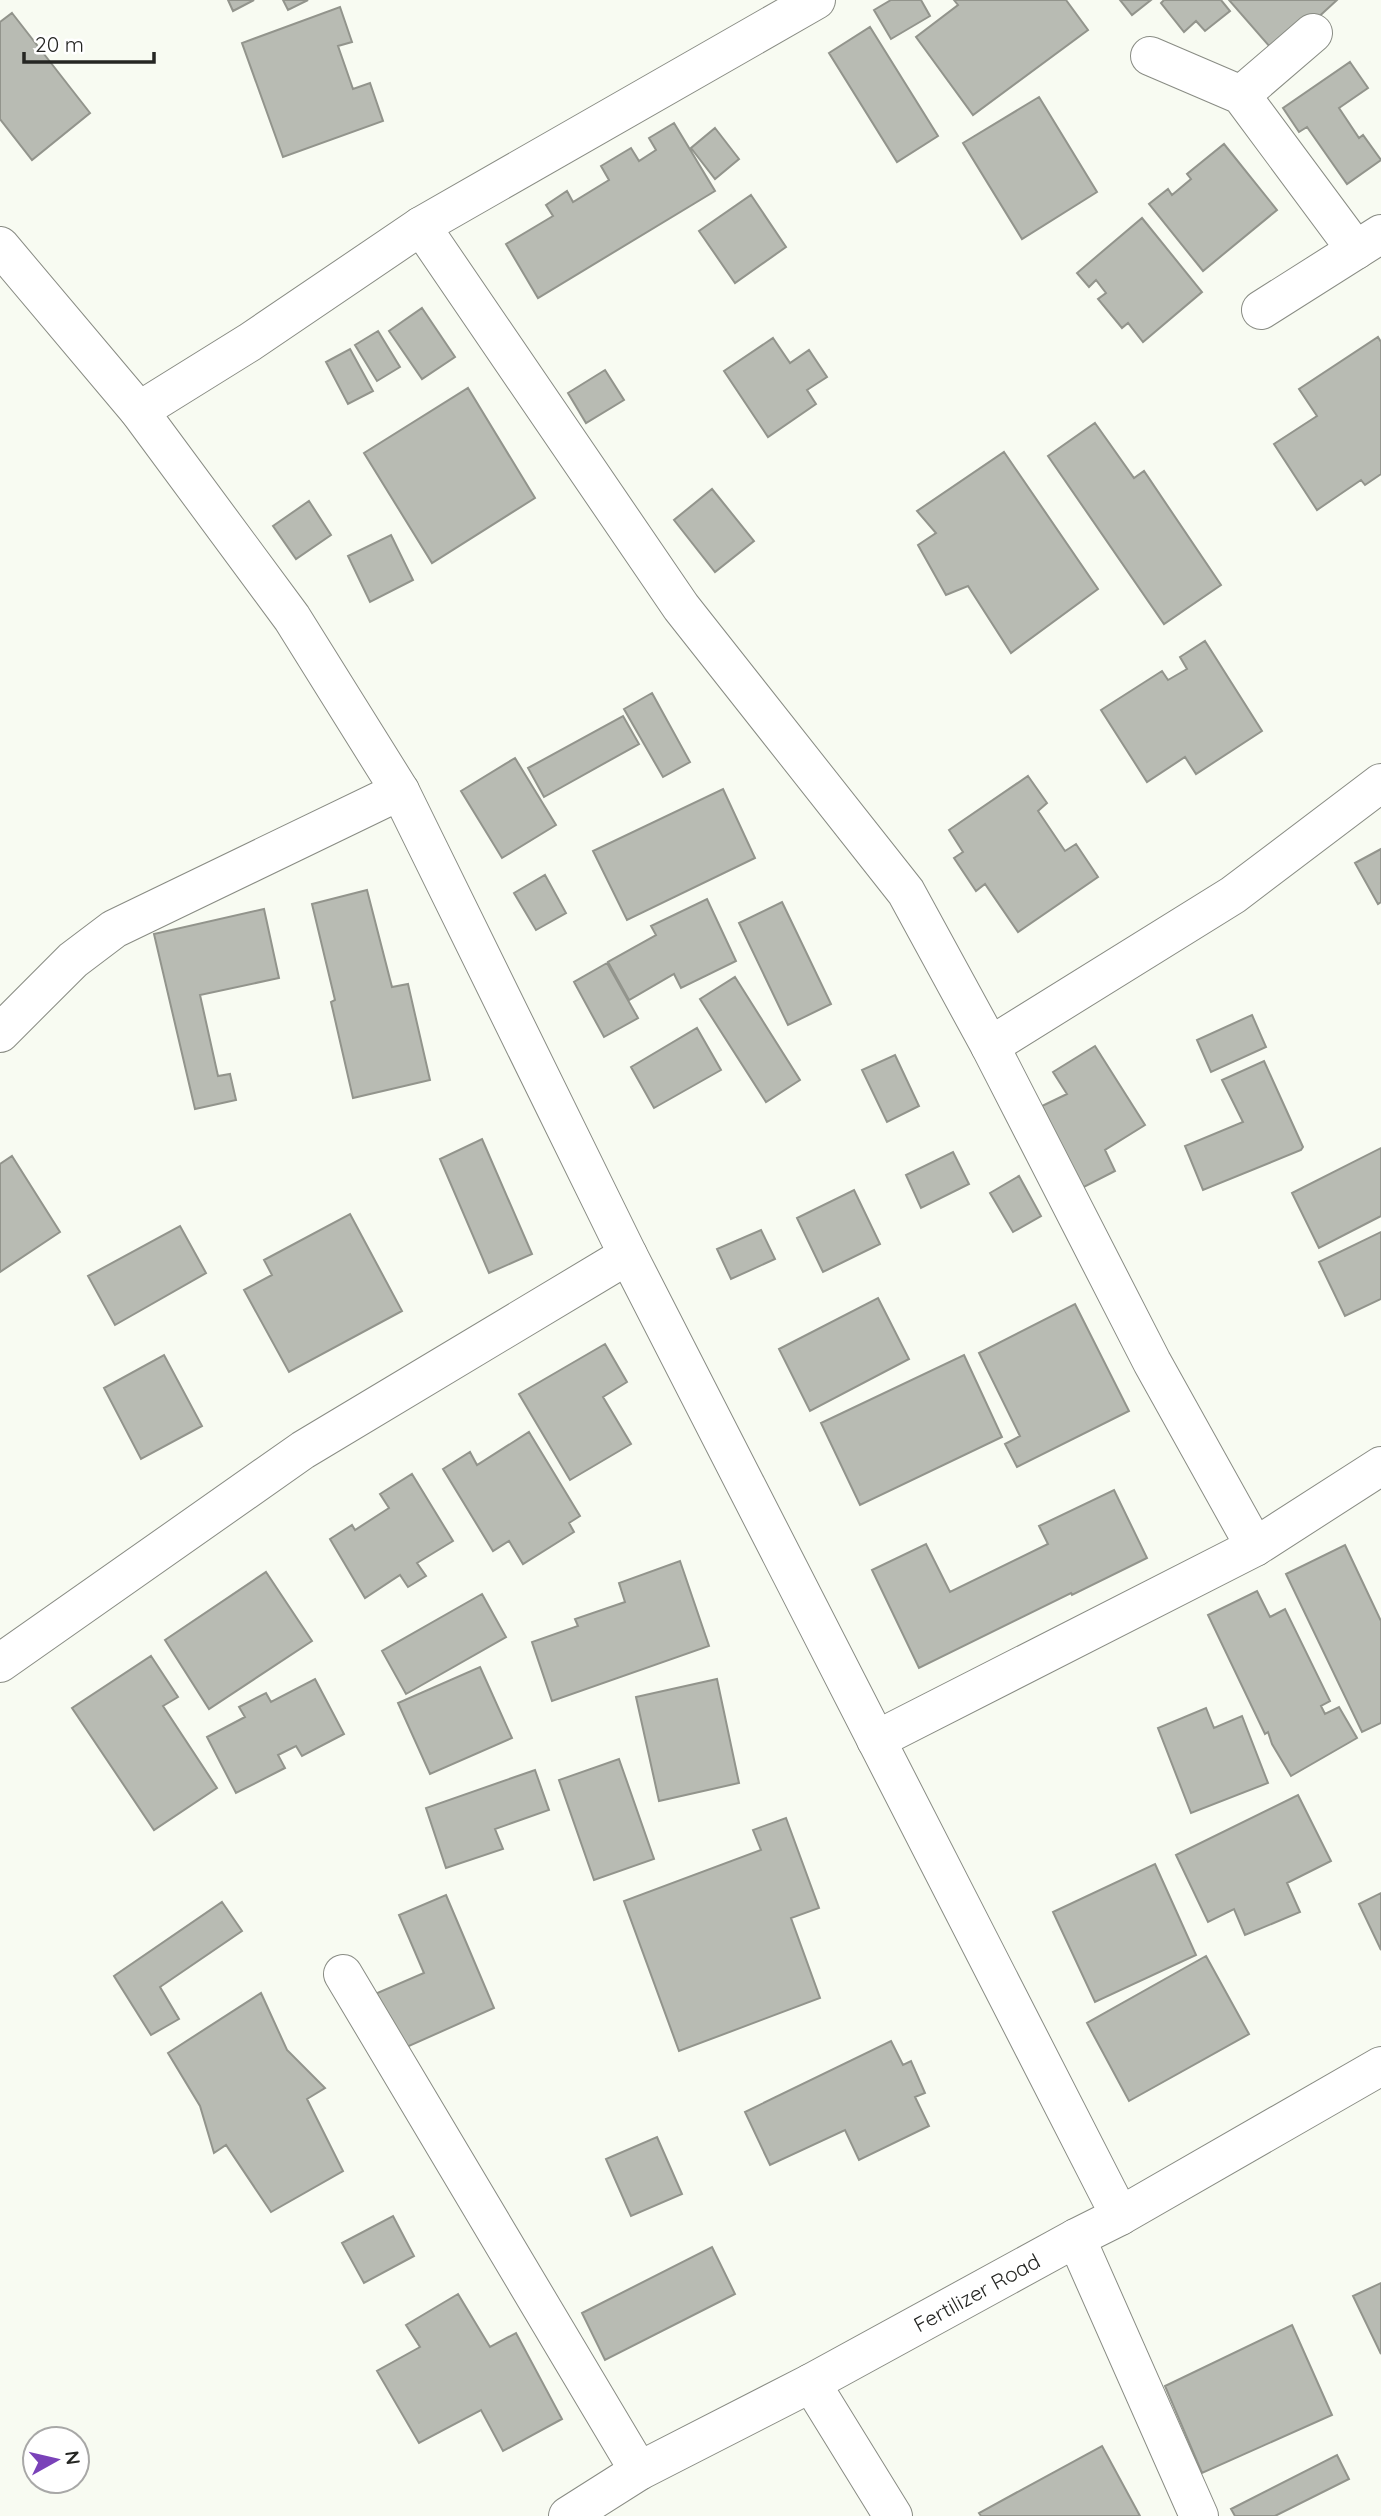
<svg xmlns="http://www.w3.org/2000/svg" width="1381" height="2516" font-family="Quicksand,sans-serif">
<style>
.building{fill:#b8bbb3;stroke:#92948c;stroke-width:2}
.lines{fill:none;stroke-linecap:round;stroke-linejoin:round}
.minor-casing{stroke:#898c84;stroke-width:40}
.minor{stroke:#fff;stroke-width:38}
.labels{text-anchor:middle;dominant-baseline:central;stroke-width:7;stroke-linejoin:round;paint-order:stroke}
.street-label{font-size:21px;fill:#252623;stroke:#fff}
</style>
<rect width="100%" height="100%" fill="#f8fbf2"/>
<!-- building -->
<path class="building" d="M228,0H254L233,11Z
M283,0H308L288,10Z
M891,0H921L930,16L891,39L874,10Z
M954,0H1066L1088,30L973,115L916,37L958,5Z
M1120,0H1151L1132,15Z
M1164,0H1221L1230,11L1205,31L1196,21L1184,32L1161,3Z
M1229,0H1337L1277,55Z
M340,7L352,42L338,46L353,89L370,83L383,121L283,157L242,43Z
M12,13L90,113L32,160L0,119V22Z
M870,27L938,136L897,162L829,53Z
M1350,62L1368,88L1339,108L1359,138L1363,135L1381,160L1347,184L1307,127L1299,132L1283,108Z
M1039,97L1097,192L1022,239L963,143Z
M674,123L715,191L538,298L506,244L553,216L546,205L567,191L573,202L609,180L601,166L631,148L639,161L656,150L649,138Z
M715,128L739,159L715,179L691,148Z
M1224,144L1277,210L1203,271L1149,204L1168,189L1172,195L1191,179L1187,174Z
M751,195L786,247L735,283L699,231Z
M1142,218L1202,292L1143,342L1128,323L1122,328L1098,299L1106,293L1096,280L1089,287L1077,273Z
M422,308L455,357L422,379L389,331Z
M378,331L400,367L377,381L355,345Z
M1378,337L1381,342V474L1365,485L1361,480L1317,510L1274,444L1317,416L1299,389Z
M773,338L790,363L809,350L827,377L807,390L816,404L768,437L724,371Z
M350,349L373,391L348,404L326,362Z
M605,370L624,400L586,423L568,393Z
M468,388L535,498L432,563L364,453Z
M1095,423L1134,478L1144,471L1221,585L1164,624L1048,456Z
M1004,452L1098,589L1011,653L968,586L946,595L918,545L936,533L917,511Z
M712,489L754,541L715,572L674,520Z
M309,501L331,535L296,559L273,526Z
M391,535L413,580L370,602L348,556Z
M1205,641L1262,731L1196,774L1185,757L1147,782L1101,710L1162,671L1168,680L1187,669L1180,657Z
M652,693L690,762L663,777L624,709Z
M623,716L639,744L544,797L528,768Z
M515,758L556,825L502,858L461,791Z
M1028,776L1047,803L1038,811L1065,851L1076,844L1098,877L1018,932L985,884L976,891L954,858L963,852L949,830Z
M723,789L755,858L627,920L593,851Z
M1381,849V902L1378,904L1355,863Z
M545,875L566,913L536,930L514,893Z
M367,890L392,987L408,984L430,1080L353,1098L331,1002L335,1000L312,904Z
M707,899L736,961L681,988L674,974L629,1000L608,962L656,935L651,926Z
M782,902L831,1004L788,1025L739,923Z
M264,909L279,978L200,995L218,1076L230,1074L236,1100L195,1109L154,934Z
M607,963L638,1018L604,1037L574,982Z
M735,977L800,1080L766,1102L700,999Z
M1252,1015L1266,1047L1211,1072L1197,1040Z
M697,1028L721,1070L654,1108L631,1067Z
M1095,1046L1145,1125L1105,1150L1115,1171L1082,1188L1042,1106L1067,1094L1053,1072Z
M895,1055L919,1106L887,1122L862,1070Z
M1264,1061L1303,1147L1301,1150L1203,1190L1185,1146L1243,1122L1222,1080Z
M482,1139L532,1254L489,1273L440,1159Z
M1381,1148V1216L1319,1248L1292,1193Z
M953,1152L969,1184L921,1208L906,1175Z
M12,1156L60,1232L0,1272V1164Z
M1019,1176L1041,1216L1013,1232L990,1193Z
M854,1190L880,1244L823,1272L797,1218Z
M350,1214L402,1311L289,1372L244,1290L272,1275L264,1260Z
M180,1226L206,1273L115,1325L88,1276Z
M761,1230L775,1259L731,1279L717,1249Z
M1381,1232V1299L1345,1316L1319,1262Z
M878,1298L909,1359L810,1411L779,1349Z
M1075,1304L1129,1411L1017,1467L1005,1444L1020,1436L979,1353Z
M605,1344L627,1382L603,1397L631,1444L570,1480L519,1394Z
M164,1355L202,1426L141,1459L104,1388Z
M964,1355L1002,1437L860,1505L821,1423Z
M529,1432L580,1516L569,1523L574,1532L523,1564L509,1541L493,1551L443,1469L470,1452L477,1465Z
M412,1474L453,1541L417,1563L426,1576L408,1587L400,1575L365,1598L330,1539L352,1525L355,1530L389,1508L380,1494Z
M1114,1490L1147,1558L1072,1595L1071,1593L919,1668L872,1570L926,1544L950,1592L1048,1544L1039,1526Z
M1345,1545L1381,1621V1723L1362,1732L1286,1574Z
M680,1561L709,1646L552,1701L532,1642L578,1626L575,1619L625,1602L619,1583Z
M266,1572L312,1641L209,1709L165,1640Z
M1257,1591L1270,1617L1285,1609L1330,1701L1321,1706L1325,1714L1339,1707L1357,1738L1291,1776L1272,1744L1268,1732L1265,1734L1208,1615Z
M482,1594L506,1637L406,1694L382,1651Z
M151,1656L178,1697L163,1706L217,1788L154,1830L72,1708Z
M480,1667L512,1738L430,1774L398,1703Z
M315,1679L344,1734L302,1756L296,1746L278,1755L285,1768L236,1793L207,1737L245,1717L239,1707L266,1693L271,1702Z
M717,1679L739,1783L659,1801L636,1697Z
M1206,1708L1214,1728L1242,1716L1268,1783L1191,1813L1158,1728Z
M619,1759L654,1859L594,1880L559,1780Z
M535,1770L549,1810L495,1829L503,1849L446,1868L426,1808Z
M1298,1795L1331,1861L1287,1883L1300,1912L1245,1935L1234,1909L1208,1922L1176,1855Z
M786,1818L819,1908L791,1918L820,1998L679,2051L624,1901L761,1850L753,1830Z
M1155,1864L1196,1955L1095,2002L1053,1912Z
M1381,1893V1950L1359,1904Z
M446,1895L494,2008L400,2050L375,1994L424,1973L399,1915Z
M222,1902L242,1931L160,1987L179,2019L151,2035L114,1976Z
M1206,1956L1249,2034L1129,2101L1087,2023Z
M261,1993L287,2050L325,2088L307,2099L343,2171L271,2212L226,2145L214,2153L200,2106L168,2053Z
M891,2041L903,2065L911,2061L925,2093L915,2097L929,2126L859,2160L845,2130L770,2165L745,2112Z
M657,2137L682,2194L631,2216L606,2159Z
M393,2216L414,2256L364,2283L342,2243Z
M712,2247L735,2294L605,2360L582,2313Z
M1381,2283V2354L1353,2296Z
M458,2294L490,2347L516,2333L562,2419L503,2451L481,2410L419,2443L377,2371L420,2347L406,2325Z
M1292,2325L1332,2415L1202,2473L1165,2386Z
M1102,2446L1140,2516H981L979,2513Z
M1337,2455L1349,2479L1275,2516H1235L1231,2509Z"/>
<g class="lines">
<defs>
<g id="minor">
<path d="M1150,56L1241,95L1356,250"/>
<path d="M1241,95L1313,33"/>
<path d="M421,226L681,607L906,892L990,1046L1152,1362L1255,1547"/>
<path d="M0,246L139,411L292,618L400,791L628,1255L1120,2216"/>
<path d="M1261,310L1381,234"/>
<path d="M139,411L250,342L421,226L816,0"/>
<path d="M0,1033L73,960L114,929L400,791"/>
<path d="M990,1046L1233,895L1381,783"/>
<path d="M0,1663L303,1450L628,1255"/>
<path d="M876,1740L1255,1547L1381,1466"/>
<path d="M343,1974L639,2471"/>
<path d="M1076,2238L1199,2516"/>
<path d="M811,2383L893,2516"/>
<path id="s1" d="M568,2516L639,2471L811,2383L1076,2238L1120,2216L1381,2066"/>
</g>
</defs>
<!-- minor casing -->
<use href="#minor" class="minor-casing"/>
<!-- minor -->
<use href="#minor" class="minor"/>
</g>
<g class="labels">
<!-- street labels -->
<g class="street-label">
<text stroke="none"><textPath href="#s1" startOffset="466">Fertilizer Road</textPath></text>
</g>
</g>
<!-- north arrow -->
<g transform="translate(56 2460) rotate(82)"><circle r="33" fill="#ffffff" stroke="#a8a8a7" stroke-width="2"/>
<path d="M0-5L12 26L0 18L-12 26Z" fill="#7a42b9"/>
<text y="-10" font-size="19" font-weight="bold" text-anchor="middle" fill="#252623">N</text>
</g>
<!-- scale -->
<path d="M24 52v10h130v-10" fill="none" stroke="#252623" stroke-width="3.5"/>
<text x="35" y="52" font-size="21" fill="#252623" stroke="#ffffff" stroke-width="5" paint-order="stroke">20 m</text>
</svg>
